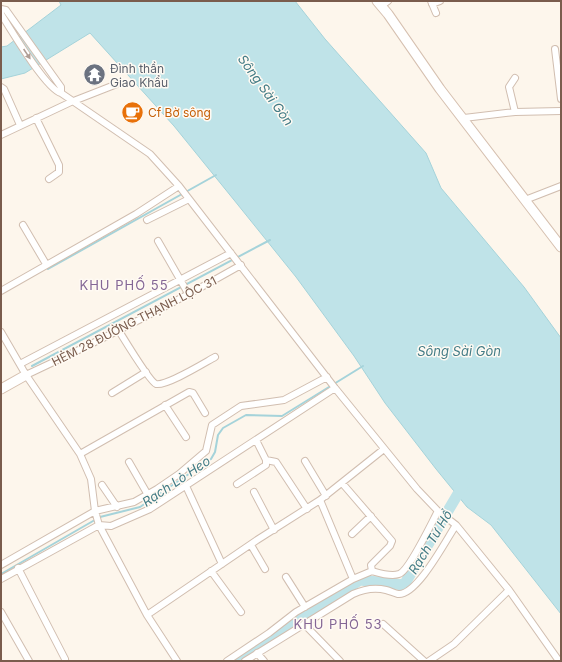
<svg xmlns="http://www.w3.org/2000/svg" width="562" height="662" font-family="Inter,sans-serif">
<style>
.water{fill:#bfe3e8;stroke:#a5d3da}
.lines{fill:none;stroke-linecap:round;stroke-linejoin:round}
.stream{stroke:#a5d3da;stroke-width:2}
.river{stroke:#bfe3e8;stroke-width:11}
.street-casing{stroke:#d1beb0;stroke-width:8}
.secondary-casing{stroke:#d6c0b0;stroke-width:11}
.street{stroke:#fff;stroke-width:6}
.secondary{stroke:#fff;stroke-width:9}
.oneway{fill:#af9d94}
.labels{text-anchor:middle;dominant-baseline:central;stroke-width:3;stroke-linejoin:round;paint-order:stroke}
.worship-label{font-size:12px;fill:#5b616d;stroke:#fffaf3;text-anchor:start}
.food-label{font-size:12px;fill:#c56008;stroke:#fffaf3;text-anchor:start}
.street-label{font-size:12px;fill:#7a5c4d;stroke:#fffaf3}
.water-label{font-size:13px;font-style:italic;fill:#437c86;stroke:#fffaf3}
.neighbourhood-label{font-size:13px;letter-spacing:1px;fill:#846695;stroke:#fffaf3}
</style>
<rect width="100%" height="100%" fill="#fdf6ec"/>
<!-- water -->
<path class="water" d="M59,1H295L325,39L426,153L441,188L524,287L561,338V614L491,525L467,507L436,469L385,403L354,356L296,277L234,200L174,126L90,33L25,73L1,79V47L7,46L61,5Z"/>
<g class="lines">
<!-- stream -->
<path class="stream" d="M48,269L216,175
M32,366L270,240
M1,574L100,517L140,507L211,459L215,452L218,435L223,428L246,415L282,416L363,366"/>
<!-- river -->
<path class="river" d="M237,657L360,580L404,585L465,482"/>
<defs>
<path id="street" d="M431,1L436,13
M432,4L440,1
M381,6L388,1
M1,9L6,10L61,87V93
M1,14C11,30 46,89 61,93L150,154L179,186L335,388L417,489L438,511L456,525L509,590L559,661
M555,49L561,99
M515,78L509,87L515,112
M1,87L4,89L20,125
M36,118L59,165V172L49,179
M464,118L515,112L561,111
M1,135L71,102L117,84
M525,200L561,186
M147,220L189,199
M23,225L46,264
M158,241L189,295
M1,291L136,214L179,186
M119,331C124,339 150,382 156,384C167,386 204,363 215,357
M1,332L26,375L80,454L91,479L95,511L99,525L147,615L177,661
M20,364L231,253
M26,375C99,341 171,305 241,265
M112,393L146,372
M165,405L186,437
M80,454L189,392L193,393L205,413
M266,460L276,462L307,509
M305,461L326,496
M129,462L148,495
M342,483L392,541L390,546L371,565L372,571C379,573 391,577 399,574C409,571 432,522 438,511
M237,484L266,465V460L256,440
M102,485L117,507
M186,486L222,564
M254,492L274,530
M320,500L353,579
M352,534L371,516
M251,545L265,569
M1,565L95,511L134,502L157,489L179,474L206,451L212,425L241,406L284,400L327,377
M18,568L65,659
M211,571L241,612
M286,577L305,607
M1,579L99,525L111,526L150,509L335,388
M1,612L29,661
M147,615L257,540L320,500L384,449
M304,624L340,661
M383,624L424,661
M257,653L264,661
M227,661L269,633L296,612L353,579L372,571
M245,661L353,594C364,589 374,587 386,590C390,591 394,593 398,594C417,596 446,540 456,525
M429,661L454,644L509,590"/>
<path id="secondary" d="M377,1L388,14L440,89L561,247
M1,389L26,375"/>
</defs>
<!-- street casing -->
<use href="#street" class="street-casing"/>
<!-- secondary casing -->
<use href="#secondary" class="secondary-casing"/>
<!-- street -->
<use href="#street" class="street"/>
<!-- secondary -->
<use href="#secondary" class="secondary"/>
</g>
<!-- one-way arrows -->
<defs><path id="oneway-solid" d="M-6-.8H1V-3.2L6.5 0L1 3.2V.8H-6Z"/></defs>
<use class="oneway" href="#oneway-solid" transform="translate(27 54) rotate(56)"/>
<!-- icons -->
<defs>
<symbol id="temple-disc" viewBox="-11 -11 22 22"><circle r="9.5" fill="#6b7280" stroke="#fffaf3"/><path d="M0-6L5-2H3V0L6.5 2.5H4V6H1.5V3h-3V6H-4V2.5H-6.5L-3 0V-2H-5Z" fill="#fff"/></symbol>
<symbol id="cafe-disc" viewBox="-11 -11 22 22"><circle r="9.5" fill="#e8710a" stroke="#fffaf3"/><path d="M-5.5-4.5H6V0H3Q3 3.5 0 3.5H-2.5Q-5.5 3.5-5.5 0ZM3-3.2v2h1.7v-2ZM-6 4.5H4V6H-6Z" fill="#fff"/></symbol>
</defs>
<g fill-rule="evenodd">
<use href="#temple-disc" x="82" y="62" width="25" height="25"/>
<use href="#cafe-disc" x="120" y="100" width="25" height="25"/>
</g>
<g class="labels">
<!-- worship labels -->
<g class="worship-label">
<text x="110" y="68">Đình thần<tspan x="110" dy="14">Giao Khẩu</tspan></text>
</g>
<!-- food labels -->
<g class="food-label">
<text x="148" y="112">Cf Bờ sông</text>
</g>
<!-- street labels -->
<g class="street-label">
<text transform="translate(134 321) rotate(-27)">HẺM 28 ĐƯỜNG THẠNH LỘC 31</text>
</g>
<!-- water labels -->
<g class="water-label">
<text transform="translate(266 90) rotate(54)">Sông Sài Gòn</text>
<text x="459" y="351">Sông Sài Gòn</text>
<text transform="translate(176 481) rotate(-34)">Rạch Lò Heo</text>
<text transform="translate(430 542) rotate(-59)">Rạch Tư Hổ</text>
</g>
<!-- neighbourhood labels -->
<g class="neighbourhood-label">
<text x="124" y="285">KHU PHỐ 55</text>
<text x="338" y="624">KHU PHỐ 53</text>
</g>
</g>
<!-- border -->
<rect width="562" height="662" fill="none" stroke="#7a5c4d" stroke-width="4"/>
</svg>
